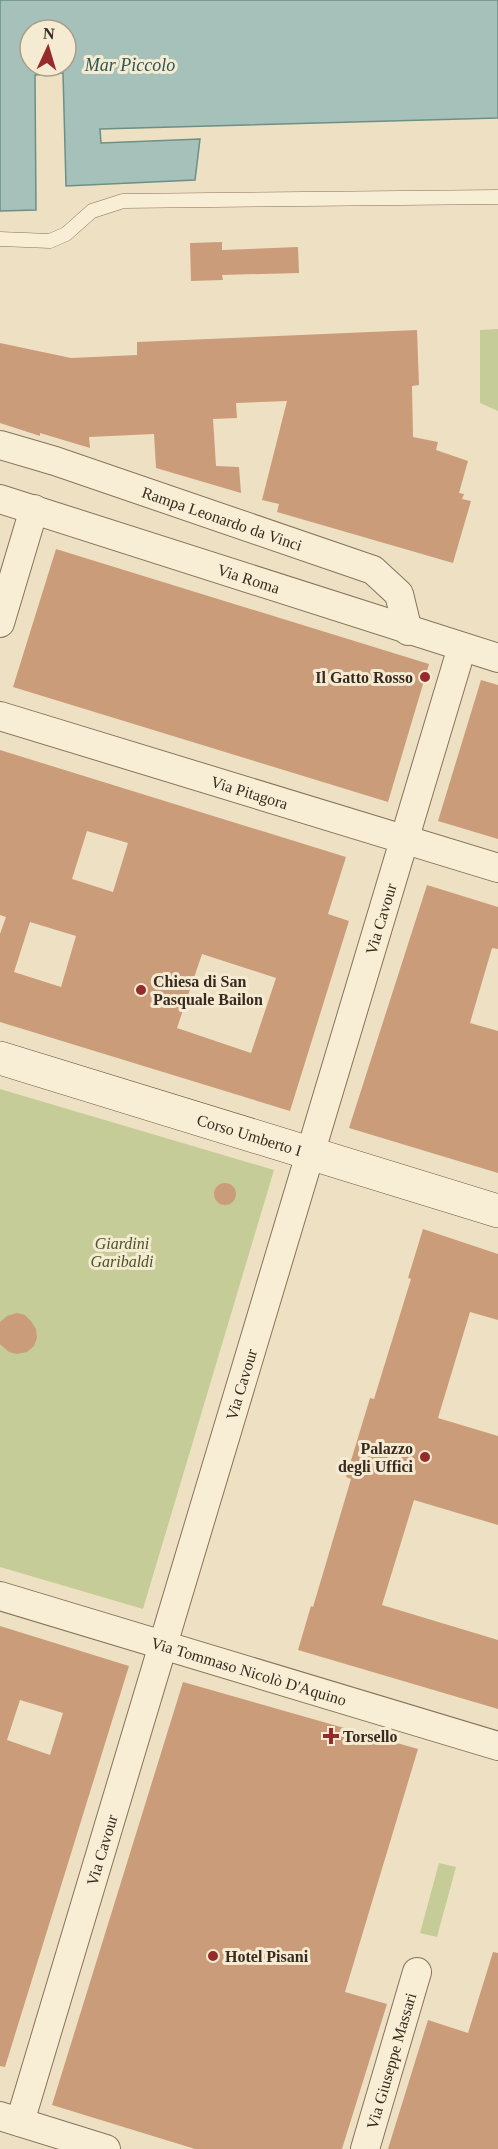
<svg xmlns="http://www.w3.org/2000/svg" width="498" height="2149" font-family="Georgia,serif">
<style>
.green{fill:#c5cc97}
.water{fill:#a5c1b9;stroke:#6c8f86;stroke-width:1.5;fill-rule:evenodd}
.building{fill:#cb9c79;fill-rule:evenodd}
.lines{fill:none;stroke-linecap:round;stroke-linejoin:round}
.lane-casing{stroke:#88725a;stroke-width:15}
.street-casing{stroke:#88725a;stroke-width:30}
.secondary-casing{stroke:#6a543d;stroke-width:34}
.lane{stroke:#f8eed6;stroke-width:14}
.street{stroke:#f8eed6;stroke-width:28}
.secondary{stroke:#f8eed6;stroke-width:33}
.poi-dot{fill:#962b2b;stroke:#f5ebd3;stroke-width:2}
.labels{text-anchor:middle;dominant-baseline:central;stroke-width:6;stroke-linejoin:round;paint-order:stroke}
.street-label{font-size:16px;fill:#382b1e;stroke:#f5ebd3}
.poi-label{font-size:16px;font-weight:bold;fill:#382b1e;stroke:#f5ebd3;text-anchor:start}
.park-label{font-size:16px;font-style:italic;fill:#485425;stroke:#f5ebd3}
.water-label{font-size:18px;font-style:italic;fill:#2d5755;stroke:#f5ebd3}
</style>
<rect width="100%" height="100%" fill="#eee1c3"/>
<!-- green -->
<path class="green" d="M498,329V411L480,403V330Z
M0,1089L274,1170L143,1609L0,1567Z
M439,1863L456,1867L437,1937L420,1933Z"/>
<!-- water -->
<path class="water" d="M0,0H498V118L100,129L101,143L200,139L195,180L66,186L63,73L35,75L36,210L0,211ZM30,30H66V66H30Z"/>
<!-- building -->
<path class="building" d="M222,242V250L298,247L299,273L222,275L223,280L191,281L190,243Z
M417,330L419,385L412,386L413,437L438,442L436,450L468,461L459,493L464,494L462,499L471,501L453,563L277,512L279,504L262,500L287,401L236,403L237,418L213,419L216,466L239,467L241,493L156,468L154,434L89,437L90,448L40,433V436L0,423V343L71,358L137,355V342Z
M56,549L429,664L388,802L13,687Z
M481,680L498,685V839L438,821Z
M0,750L346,857L328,914L349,921L290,1111L0,1022V934L6,917L0,915ZM87,831L128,843L113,892L72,879ZM30,922L76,936L61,987L14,972ZM202,954L276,978L251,1053L177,1028Z
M427,885L498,907V949L492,948L470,1023L498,1031V1173L349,1128Z
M214 1194a11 11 0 1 1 22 0a11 11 0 1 1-22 0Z
M423,1229L498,1254V1320L470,1312L438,1418L498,1436V1525L414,1500L382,1605L498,1640V1709L298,1650L311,1606L313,1607L351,1479L346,1477L370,1398L374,1399L411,1279L408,1278Z
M17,1313L25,1315L31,1321L36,1329L37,1338L34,1346L27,1352L17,1354L9,1352L0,1344V1322L7,1316Z
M0,1626L129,1666L5,2067L0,2066ZM20,1700L63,1713L50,1755L7,1740Z
M183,1682L418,1749L345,1992L387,2004L342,2149H195L52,2105Z
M493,1952L498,1953V2149H388L428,2020L468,2033Z"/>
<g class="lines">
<defs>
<path id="lane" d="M0,239L50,241L66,234L92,211L123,201L498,197"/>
<g id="street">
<path id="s1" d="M0,445L55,461L373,570L399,594L408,631"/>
<path id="s2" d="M0,499L498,658"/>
<path d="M0,623L34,509"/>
<path id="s3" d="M0,716L498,868"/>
<path id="s4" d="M0,1596L498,1746"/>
<path d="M0,2116L106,2149"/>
<path id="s5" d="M20,2122L462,647"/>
<path id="s6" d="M365,2149L417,1972"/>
</g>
<g id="secondary">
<path id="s7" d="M0,1058L498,1211"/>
</g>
</defs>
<!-- lane casing -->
<use href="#lane" class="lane-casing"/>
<!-- street casing -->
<use href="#street" class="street-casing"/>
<!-- secondary casing -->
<use href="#secondary" class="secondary-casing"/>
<!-- lane -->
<use href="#lane" class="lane"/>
<!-- street -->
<use href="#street" class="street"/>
<!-- secondary -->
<use href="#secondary" class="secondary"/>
</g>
<!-- markers -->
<g class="poi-dot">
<circle cx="425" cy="677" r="6"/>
<circle cx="141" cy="990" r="6"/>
<circle cx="425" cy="1457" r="6"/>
<path d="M328 1727h6v6h6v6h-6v6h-6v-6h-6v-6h6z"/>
<circle cx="213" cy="1956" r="6"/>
</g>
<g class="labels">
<!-- street labels -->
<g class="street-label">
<text stroke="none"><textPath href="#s1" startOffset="234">Rampa Leonardo da Vinci</textPath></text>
<text stroke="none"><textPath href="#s2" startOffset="261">Via Roma</textPath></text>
<text stroke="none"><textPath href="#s3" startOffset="261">Via Pitagora</textPath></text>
<text stroke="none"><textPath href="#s5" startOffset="1256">Via Cavour</textPath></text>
<text stroke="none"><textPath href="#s7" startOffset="261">Corso Umberto I</textPath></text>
<text stroke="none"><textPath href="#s5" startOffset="770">Via Cavour</textPath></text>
<text stroke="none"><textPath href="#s4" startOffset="260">Via Tommaso Nicolò D'Aquino</textPath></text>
<text stroke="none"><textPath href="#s5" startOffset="284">Via Cavour</textPath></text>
<text stroke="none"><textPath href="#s6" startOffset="92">Via Giuseppe Massari</textPath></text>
</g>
<!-- poi labels -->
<g class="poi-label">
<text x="413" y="677" text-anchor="end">Il Gatto Rosso</text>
<text x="153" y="981">Chiesa di San<tspan x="153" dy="18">Pasquale Bailon</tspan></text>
<text x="413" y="1448" text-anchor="end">Palazzo<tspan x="413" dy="18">degli Uffici</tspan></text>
<text x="343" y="1736">Torsello</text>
<text x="225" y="1956">Hotel Pisani</text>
</g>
<!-- park labels -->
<g class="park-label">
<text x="122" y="1243">Giardini<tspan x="122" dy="18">Garibaldi</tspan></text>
</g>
<!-- water labels -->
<g class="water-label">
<text x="130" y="65">Mar Piccolo</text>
</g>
</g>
<!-- north arrow -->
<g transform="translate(48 48) rotate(4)"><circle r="28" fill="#f5ebd3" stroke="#a99e8b" stroke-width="1.5"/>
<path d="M0-4.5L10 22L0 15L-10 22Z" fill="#962b2b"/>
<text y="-9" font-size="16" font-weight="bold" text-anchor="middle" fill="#382b1e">N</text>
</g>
</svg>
